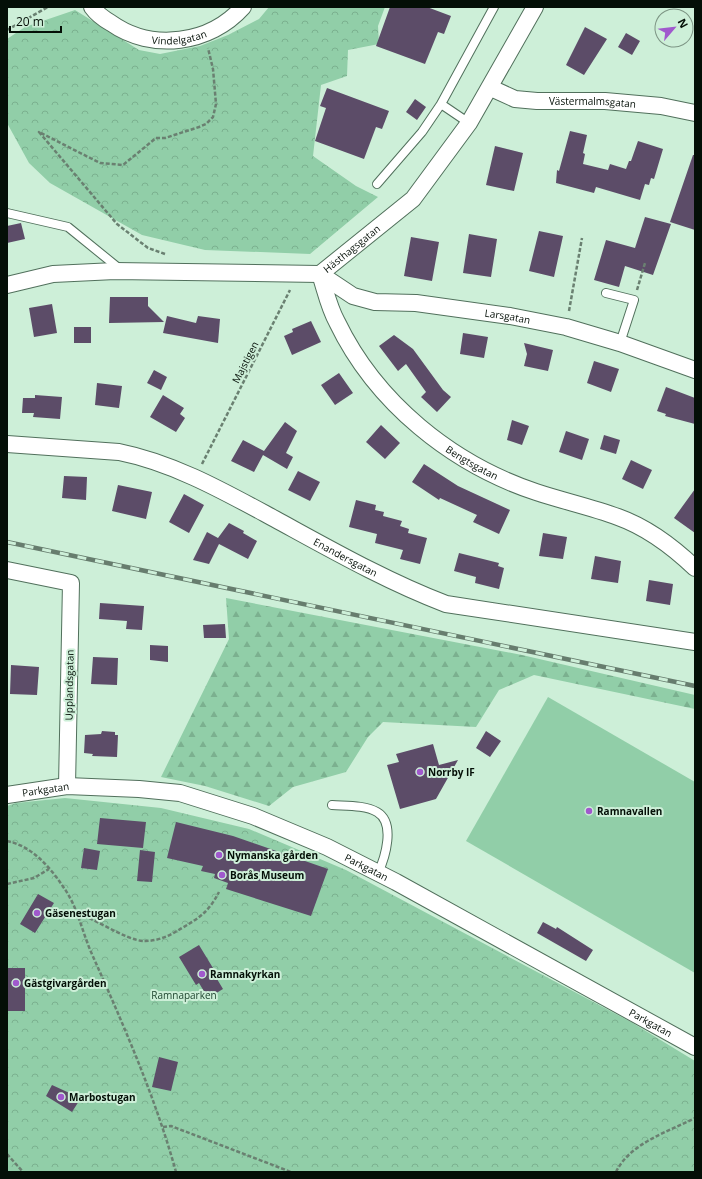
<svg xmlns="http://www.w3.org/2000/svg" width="702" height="1179" font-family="'Open Sans',sans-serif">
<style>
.green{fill:#91cea8}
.forest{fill:url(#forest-firs)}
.park{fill:url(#park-crowns)}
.building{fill:#5c4c68}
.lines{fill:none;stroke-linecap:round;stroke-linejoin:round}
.service-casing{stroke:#51705c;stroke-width:10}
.minor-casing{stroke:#51705c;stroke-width:18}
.path{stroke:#6a8071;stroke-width:2.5;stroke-dasharray:4 2;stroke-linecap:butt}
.service{stroke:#fff;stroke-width:8}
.minor{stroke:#fff;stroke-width:16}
.rail-casing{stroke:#677d6e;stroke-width:4.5}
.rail{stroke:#cdefd8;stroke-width:3;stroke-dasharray:9;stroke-linecap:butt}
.poi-dot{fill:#a059cd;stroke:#cdefd8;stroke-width:1.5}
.labels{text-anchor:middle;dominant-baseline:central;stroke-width:4;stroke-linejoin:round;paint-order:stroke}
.street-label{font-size:10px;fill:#040f07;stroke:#cdefd8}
.poi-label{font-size:10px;font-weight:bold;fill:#040f07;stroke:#cdefd8;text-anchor:start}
.park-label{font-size:10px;fill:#1e452f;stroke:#cdefd8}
</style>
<defs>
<pattern id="forest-firs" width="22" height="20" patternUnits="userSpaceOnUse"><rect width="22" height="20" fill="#91cea8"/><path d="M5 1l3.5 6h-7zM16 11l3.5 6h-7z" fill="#7bb08f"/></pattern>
<pattern id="park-crowns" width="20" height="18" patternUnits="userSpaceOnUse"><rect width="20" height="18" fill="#91cea8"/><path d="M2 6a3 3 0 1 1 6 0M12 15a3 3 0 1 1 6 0" fill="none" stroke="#7bb08f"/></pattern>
</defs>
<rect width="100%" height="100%" fill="#cdefd8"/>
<!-- green -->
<path class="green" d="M548,697L695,782V973L466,841Z"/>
<!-- forest -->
<path class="forest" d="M226,598L522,655L695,695V709L534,675L499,690L476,727L383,722L368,737L346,772L293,787L269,806L205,786L161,777L229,639Z"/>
<!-- park -->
<path class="park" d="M269,7H385L378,26L379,44L348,50L347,76L321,85L313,156L356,186L378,197L310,254L205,250L142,235L50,183L29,163L7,123V39L25,27L75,10L139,50L160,54L200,46L228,35L259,19Z
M65,798L161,808L249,829L346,870L631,1022L695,1061V1172H7V806L16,803Z"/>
<!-- building -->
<path class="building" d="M390,7H427L451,16L444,34L438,32L425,64L376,46Z
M585,27L607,39L584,75L566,65Z
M626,33L640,41L632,55L618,47Z
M327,88L389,111L382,129L376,127L364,159L315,141L326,108L320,106Z
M415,99L426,107L417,120L406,112Z
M570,131L587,135L583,153L585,154L583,164L608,170L610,164L626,169L629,161H631L638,141L663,149L654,179L651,178L649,185L645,184L640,200L596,187L594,193L556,183L557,170L559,171Z
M495,146L523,153L514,191L486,185Z
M693,155H695V230L670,222Z
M645,217L671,224L653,275L625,266L619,287L594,280L606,240L635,248Z
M21,223L25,239L7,243V226Z
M539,231L563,236L554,277L529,271Z
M469,234L497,239L491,277L463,273Z
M411,237L439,242L432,281L404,276Z
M110,297H148V306L164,322L109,323Z
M52,304L57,333L34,337L29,308Z
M167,316L196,323L198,316L220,319L218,343L163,333Z
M311,321L321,342L292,355L284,336L293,332L292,329Z
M74,327H91V343H74Z
M463,333L488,337L484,358L460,354Z
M394,335L413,349L443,390L451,397L437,412L421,397L426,392L406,364L398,371L379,346Z
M524,343L553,350L548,371L524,366L527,354Z
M594,361L619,369L611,392L587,383Z
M154,370L167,377L161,390L147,383Z
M339,373L353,393L335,405L321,385Z
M97,383L122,386L119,408L95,405Z
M666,387L695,398V424L665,416L666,414L657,411Z
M35,395L62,397L60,419L33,417L34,413H22L23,398H35Z
M163,395L184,408L180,414L185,418L176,432L150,417Z
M512,420L529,426L522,445L507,440Z
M285,422L297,431L286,453L293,457L287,469L263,455L254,472L231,461L243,440L264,451Z
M381,425L400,443L385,459L366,442Z
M566,431L589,439L582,460L559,452Z
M604,435L620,440L616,454L600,449Z
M631,460L652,470L643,489L622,479Z
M424,464L458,486L510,510L499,534L473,522L477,515L440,498L439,500L412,482Z
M298,471L320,482L310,501L288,490Z
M64,476L87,477L86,500L62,498Z
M118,485L152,492L146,519L112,511Z
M695,489V533L674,518Z
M184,494L204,505L189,533L169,522Z
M356,500L376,505L375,510L384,512L383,516L402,521L400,526L409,529L408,533L427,538L420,564L400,559L403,550L375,543L377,534L349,527Z
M229,523L244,531L243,533L257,541L248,559L219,544L209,564L193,560L207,532L218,538Z
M543,533L567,537L563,559L539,556Z
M459,553L499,563L498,566L504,568L499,589L475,583L476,577L454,571Z
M595,556L621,561L618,583L591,579Z
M649,580L673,584L670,605L646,601Z
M100,603L144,606L142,630L126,629L127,621L99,619Z
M225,624L226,638H204L203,625Z
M150,645L168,646V662L150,660Z
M93,657L118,658L117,685L91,684Z
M11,665L39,667L37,695L10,694Z
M102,731L115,732V735H118L117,757L92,756L93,754L84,753L85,735L101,734Z
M486,731L501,741L490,757L476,748Z
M433,744L439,765L458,760L436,799L400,809L387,765L399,762L396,754Z
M100,818L146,822L143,848L97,844Z
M176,822L233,836L328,869L311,916L226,889L228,883L214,878L215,874L201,871L203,866L167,858Z
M84,848L100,851L97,870L81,868Z
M140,850L155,852L152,882L137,881Z
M38,894L54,903L35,933L20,924Z
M543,922L556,929L557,927L593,950L586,961L537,933Z
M199,945L216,973L214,974L223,989L208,998L199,983L196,985L179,957Z
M7,968H25V1011H7Z
M159,1057L178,1062L171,1091L152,1087Z
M52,1085L76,1096L74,1098L79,1101L72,1112L46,1096Z"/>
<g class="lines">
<defs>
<path id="service" d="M469,123L441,104L494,7
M377,184L422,132L441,104
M7,213L68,227L121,270
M606,293L634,300L620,343
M332,805C346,806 365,805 377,812C396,823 385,858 378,873"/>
<g id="minor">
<path id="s1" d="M92,7C97,14 104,19 111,23C152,52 210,44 243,7"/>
<path id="s2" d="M491,88L515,99L537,101H605L661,106L695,113"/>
<path id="s3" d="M320,274C325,289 329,308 337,322C376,403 452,464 536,492C563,501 591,507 618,517C646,527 673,547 695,568"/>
<path id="s4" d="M320,274L353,296L375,302L416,303L510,316L566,327L620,343L695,370"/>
<path id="s5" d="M7,285L53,274L115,271L320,274L413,199L469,123L535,7"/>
<path id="s6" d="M7,444L119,452C174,463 225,492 275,519C330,549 386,581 446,604L695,642"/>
<path d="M7,570L71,583L67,786"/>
<path id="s7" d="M7,795L67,786L139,789L180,793L253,816L327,847L396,882L695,1047"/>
</g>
</defs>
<!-- service casing -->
<use href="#service" class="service-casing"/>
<!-- minor casing -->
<use href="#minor" class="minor-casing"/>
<!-- path -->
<path class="path" d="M7,30L48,7
M165,254L148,248L117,224L39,132L100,163L123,165L156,138H165L199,127L206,124L213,117L216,104L213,69L208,48
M637,290L645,263
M569,311L582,238
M202,464L290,290
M7,841C32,846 50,867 64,888C77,906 82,931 91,952C123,1024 155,1096 176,1172
M7,884L34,878L49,869
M78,915C85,912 127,942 145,941C159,941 171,935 182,928C201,917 209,911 219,892
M163,1127L171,1126L291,1172
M7,1154L23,1172
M616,1172C630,1143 668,1132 695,1118"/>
<!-- service -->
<use href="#service" class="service"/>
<!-- minor -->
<use href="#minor" class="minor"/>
<defs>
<path id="rail" d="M7,542L695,686"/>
</defs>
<!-- rail casing -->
<use href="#rail" class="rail-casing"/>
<!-- rail -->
<use href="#rail" class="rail"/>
</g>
<!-- markers -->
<g class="poi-dot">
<circle cx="420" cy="772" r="4"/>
<circle cx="589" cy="811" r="4"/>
<circle cx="219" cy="855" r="4"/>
<circle cx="222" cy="875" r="4"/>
<circle cx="37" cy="913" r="4"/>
<circle cx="202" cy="974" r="4"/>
<circle cx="16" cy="983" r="4"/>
<circle cx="61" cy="1097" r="4"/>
</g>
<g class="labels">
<!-- street labels -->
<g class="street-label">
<text stroke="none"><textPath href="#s1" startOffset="97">Vindelgatan</textPath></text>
<text stroke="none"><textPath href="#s2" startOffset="104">Västermalmsgatan</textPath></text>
<text stroke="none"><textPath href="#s5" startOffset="355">Hästhagsgatan</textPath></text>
<text stroke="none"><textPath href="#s4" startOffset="196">Larsgatan</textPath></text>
<text transform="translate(245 362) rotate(-63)">Majstigen</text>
<text stroke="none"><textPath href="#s3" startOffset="249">Bengtsgatan</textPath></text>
<text stroke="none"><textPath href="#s6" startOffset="363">Enandersgatan</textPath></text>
<text transform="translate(69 685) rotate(-89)">Upplandsgatan</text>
<text stroke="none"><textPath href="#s7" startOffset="39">Parkgatan</textPath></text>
<text stroke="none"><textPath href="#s7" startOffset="375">Parkgatan</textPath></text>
<text stroke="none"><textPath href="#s7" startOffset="699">Parkgatan</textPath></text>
</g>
<!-- poi labels -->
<g class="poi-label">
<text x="428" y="772">Norrby IF</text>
<text x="597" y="811">Ramnavallen</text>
<text x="227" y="855">Nymanska gården</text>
<text x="230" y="875">Borås Museum</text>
<text x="45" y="913">Gäsenestugan</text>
<text x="210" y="974">Ramnakyrkan</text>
<text x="24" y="983">Gästgivargården</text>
<text x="69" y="1097">Marbostugan</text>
</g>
<!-- park labels -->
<g class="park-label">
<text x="184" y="995">Ramnaparken</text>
</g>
</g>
<!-- border -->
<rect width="702" height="1179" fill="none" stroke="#040f07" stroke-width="16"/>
<!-- north arrow -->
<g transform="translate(674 28) rotate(62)"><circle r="19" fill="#cdefd8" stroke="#7d9584"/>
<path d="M0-3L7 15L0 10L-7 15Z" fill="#a059cd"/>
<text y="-6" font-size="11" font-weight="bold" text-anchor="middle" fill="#040f07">N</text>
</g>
<!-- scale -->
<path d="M10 26v6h51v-6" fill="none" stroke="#040f07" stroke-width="2"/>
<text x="16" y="26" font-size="12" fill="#040f07" stroke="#cdefd8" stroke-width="3" paint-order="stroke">20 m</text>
</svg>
